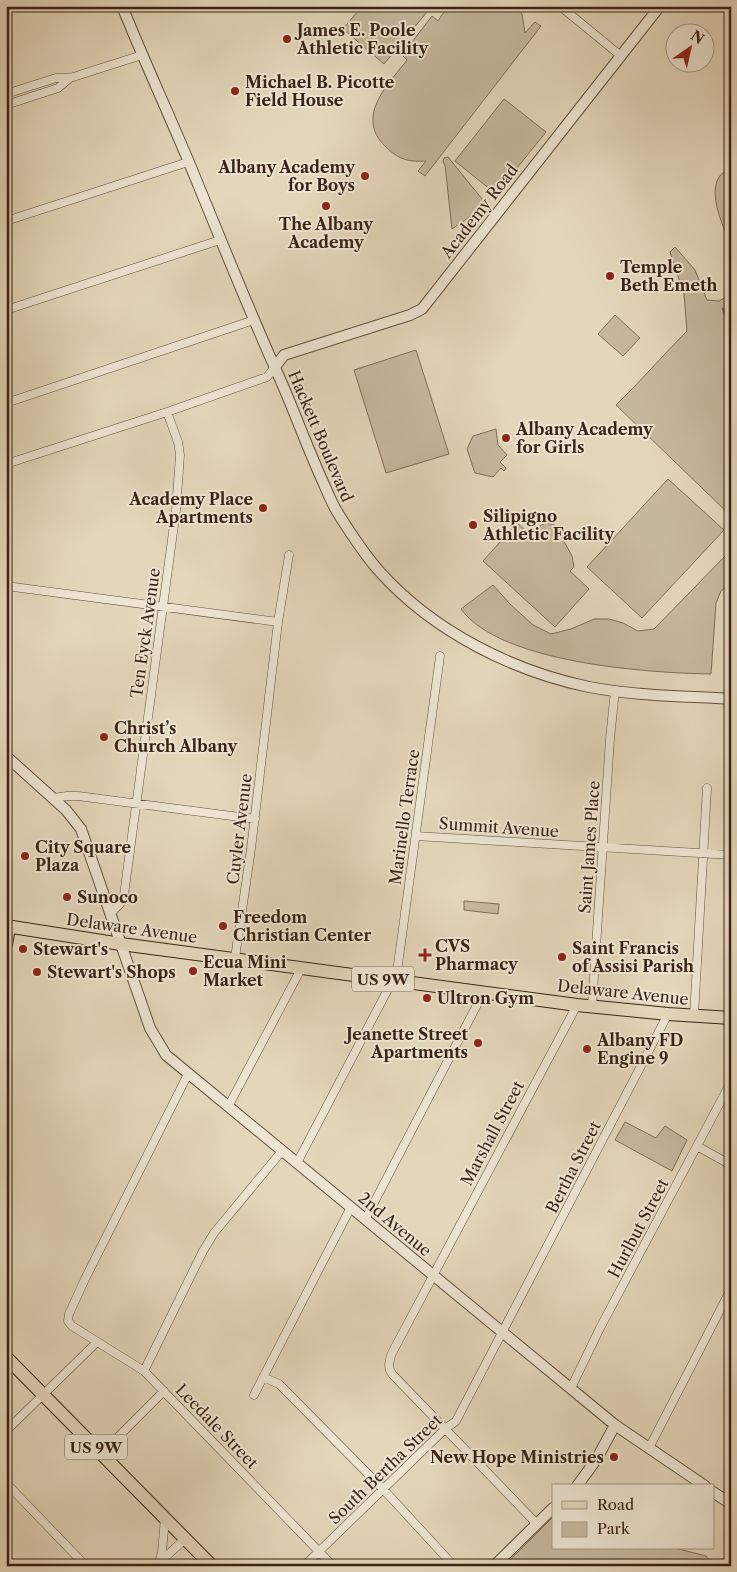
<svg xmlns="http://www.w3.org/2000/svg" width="737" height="1572" font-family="'Libre Caslon Text',serif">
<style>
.green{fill:#c6b89e;stroke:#806e59}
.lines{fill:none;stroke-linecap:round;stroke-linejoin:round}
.stream{stroke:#7d6a56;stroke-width:2.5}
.minor-casing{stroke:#64503e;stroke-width:9}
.tertiary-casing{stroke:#64503e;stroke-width:12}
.primary-casing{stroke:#3a2314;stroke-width:14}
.minor{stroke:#ede4d2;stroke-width:8}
.tertiary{stroke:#ede4d2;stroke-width:10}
.primary{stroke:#e3d6ba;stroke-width:12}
.poi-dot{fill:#8f2418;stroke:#ede4d2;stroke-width:2}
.labels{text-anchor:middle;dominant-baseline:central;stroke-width:4;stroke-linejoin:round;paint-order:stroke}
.shield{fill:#ede4d2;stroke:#705d4d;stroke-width:1}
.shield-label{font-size:15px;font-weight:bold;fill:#3a2314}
.poi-label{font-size:16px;font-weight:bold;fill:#3a2314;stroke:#ede4d2;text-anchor:start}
.street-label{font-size:16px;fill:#3a2314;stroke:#ede4d2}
</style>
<rect width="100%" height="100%" fill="#e3d6ba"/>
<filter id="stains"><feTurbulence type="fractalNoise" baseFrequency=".004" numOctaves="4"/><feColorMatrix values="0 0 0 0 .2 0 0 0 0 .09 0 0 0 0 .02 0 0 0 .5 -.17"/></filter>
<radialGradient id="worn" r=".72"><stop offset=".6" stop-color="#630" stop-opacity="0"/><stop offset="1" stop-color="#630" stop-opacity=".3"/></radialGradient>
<!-- green -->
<path class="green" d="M362,6H432L384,64L343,29Z
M448,6H517L522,14L525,33L535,22L541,26L425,176L418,171L426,161C409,162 400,160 388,149C353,118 387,86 407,60L402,55L432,16L438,21Z
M504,99L546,132L496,194L455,161Z
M448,157L487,205L452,229L445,165L443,162L444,158Z
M724,172C733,195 731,220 731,245C723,227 704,186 724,172Z
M675,247L695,270L707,300L719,301L728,296L731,278V516L616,405C641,381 663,355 687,331L684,294L670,252Z
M615,315L640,338L623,356L598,334Z
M416,350L449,454L386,473L354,370Z
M496,429L498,445L507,455L500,462L506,468L504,471L501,468L493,477L475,473L467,449L473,436Z
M668,479L724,530L642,618L587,567Z
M517,523L527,532L546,523L555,525L572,556L574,567L570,571L589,589L555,627L483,561Z
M731,550V583L721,591L716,603L711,674C648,673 500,663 461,609L493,585L510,604L533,625L551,634L571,629L594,619H609L623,623L638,631L654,629Z
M464,901L499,904L498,914L464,910Z
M625,1122L656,1138L665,1126L687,1140L672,1171L615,1140Z
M553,1517V1548H675L706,1556L714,1566H504Z"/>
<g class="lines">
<!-- stream -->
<path class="stream" d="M723,309L731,331"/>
<defs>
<path id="minor" d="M560,6L621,56
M6,94L56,78H70L142,55
M6,105L58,88L70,78
M6,221L188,162
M6,310L220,240
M6,403L254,320
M6,464L167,412L267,377L275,367
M6,586L278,622
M54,798L67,796H78L255,819
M416,836L731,855
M111,913L120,904L124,895L176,510L180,455L178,442L167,412
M235,958L251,849L278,622L289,555
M592,1006L610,739L615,690
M694,1016L707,788
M188,1074L85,1279L69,1314L68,1321L72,1326L144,1371L333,1566
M228,1107L302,967
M697,1146L731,1165
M297,1163L397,972L440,656
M366,1218L479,1001L480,992
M144,1371L203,1251L214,1233L282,1151
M263,1377L279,1384L383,1489L454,1566
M571,1388L600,1328L731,1082
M254,1395L351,1207
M6,1431L97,1342
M649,1448L731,1289
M102,1453L164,1391
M6,1483L86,1566
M537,1524L393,1375C387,1368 389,1361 392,1353L577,1005
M159,1563L162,1552L165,1518
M159,1563L185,1539
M304,1566L445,1429L456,1421L668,1014"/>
<path id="tertiary" d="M122,6C143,58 166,108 188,160C217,230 245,301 276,370C293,407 306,445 323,482C327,491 331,501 336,510C349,531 363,553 380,572C433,631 512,671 589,687C636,696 684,696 731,699
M275,367L284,355L410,315L422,309L660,6
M6,756L66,810L81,829L150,1028L166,1055L615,1425L705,1486
M577,1486L596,1460L615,1425
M713,1492L731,1504
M494,1566L553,1508"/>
<path id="primary" d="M6,926L121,944L577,1005L668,1014L731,1018
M6,945L9,927
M6,1357L212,1566"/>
</defs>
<!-- minor casing -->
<use href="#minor" class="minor-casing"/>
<!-- tertiary casing -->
<use href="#tertiary" class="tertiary-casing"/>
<!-- primary casing -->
<use href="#primary" class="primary-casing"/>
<!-- minor -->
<use href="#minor" class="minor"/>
<!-- tertiary -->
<use href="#tertiary" class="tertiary"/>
<!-- primary -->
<use href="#primary" class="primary"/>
</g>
<!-- markers -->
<g class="poi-dot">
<circle cx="287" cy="39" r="5"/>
<circle cx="235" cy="91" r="5"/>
<circle cx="365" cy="176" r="5"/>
<circle cx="326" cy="206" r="5"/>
<circle cx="610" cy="276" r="5"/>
<circle cx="506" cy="438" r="5"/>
<circle cx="263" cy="508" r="5"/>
<circle cx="473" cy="525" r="5"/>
<circle cx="104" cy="737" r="5"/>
<circle cx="25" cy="856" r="5"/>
<circle cx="67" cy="897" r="5"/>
<circle cx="223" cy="926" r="5"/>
<circle cx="23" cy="949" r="5"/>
<path d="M422.5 947.5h5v5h5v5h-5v5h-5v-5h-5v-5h5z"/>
<circle cx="562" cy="957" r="5"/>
<circle cx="193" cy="971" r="5"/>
<circle cx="37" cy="972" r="5"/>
<circle cx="427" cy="998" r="5"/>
<circle cx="478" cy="1043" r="5"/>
<circle cx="587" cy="1049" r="5"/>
<circle cx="614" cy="1457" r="5"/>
</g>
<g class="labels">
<!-- shield labels -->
<g class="shield">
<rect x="352" y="966.5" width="62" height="25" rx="4"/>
<rect x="65" y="1434.5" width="62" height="25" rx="4"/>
</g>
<g class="shield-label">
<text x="383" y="979">US 9W</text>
<text x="96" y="1447">US 9W</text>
</g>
<!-- poi labels -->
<g class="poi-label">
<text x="297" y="30">James E. Poole<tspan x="297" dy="18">Athletic Facility</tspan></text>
<text x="245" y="82">Michael B. Picotte<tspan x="245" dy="18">Field House</tspan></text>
<text x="355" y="167" text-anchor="end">Albany Academy<tspan x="355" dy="18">for Boys</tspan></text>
<text x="326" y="224" text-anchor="middle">The Albany<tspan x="326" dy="18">Academy</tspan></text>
<text x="620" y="267">Temple<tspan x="620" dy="18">Beth Emeth</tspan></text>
<text x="516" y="429">Albany Academy<tspan x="516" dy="18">for Girls</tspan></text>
<text x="253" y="499" text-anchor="end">Academy Place<tspan x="253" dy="18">Apartments</tspan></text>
<text x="483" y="516">Silipigno<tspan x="483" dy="18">Athletic Facility</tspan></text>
<text x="114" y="728">Christ’s<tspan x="114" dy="18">Church Albany</tspan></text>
<text x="35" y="847">City Square<tspan x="35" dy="18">Plaza</tspan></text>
<text x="77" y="897">Sunoco</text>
<text x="233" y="917">Freedom<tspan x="233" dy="18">Christian Center</tspan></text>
<text x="435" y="946">CVS<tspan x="435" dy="18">Pharmacy</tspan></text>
<text x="572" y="948">Saint Francis<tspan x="572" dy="18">of Assisi Parish</tspan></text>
<text x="33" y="949">Stewart's</text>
<text x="203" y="962">Ecua Mini<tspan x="203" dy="18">Market</tspan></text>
<text x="47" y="972">Stewart's Shops</text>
<text x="437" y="998">Ultron Gym</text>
<text x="468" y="1034" text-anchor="end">Jeanette Street<tspan x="468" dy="18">Apartments</tspan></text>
<text x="597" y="1040">Albany FD<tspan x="597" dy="18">Engine 9</tspan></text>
<text x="604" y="1457" text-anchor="end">New Hope Ministries</text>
</g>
<!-- street labels -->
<g class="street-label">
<text transform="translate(479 211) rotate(-52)">Academy Road</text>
<text transform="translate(321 436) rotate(67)">Hackett Boulevard</text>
<text transform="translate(145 633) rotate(-82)">Ten Eyck Avenue</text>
<text transform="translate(404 817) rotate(-82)">Marinello Terrace</text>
<text transform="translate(499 827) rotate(4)">Summit Avenue</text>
<text transform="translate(239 829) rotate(-83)">Cuyler Avenue</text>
<text transform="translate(589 847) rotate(-86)">Saint James Place</text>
<text transform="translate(132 928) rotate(8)">Delaware Avenue</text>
<text transform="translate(623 992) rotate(6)">Delaware Avenue</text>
<text transform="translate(492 1133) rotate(-62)">Marshall Street</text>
<text transform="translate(573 1167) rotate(-63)">Bertha Street</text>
<text transform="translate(395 1224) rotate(40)">2nd Avenue</text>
<text transform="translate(638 1228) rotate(-62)">Hurlbut Street</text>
<text transform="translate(217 1426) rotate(46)">Leedale Street</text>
<text transform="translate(385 1469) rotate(-44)">South Bertha Street</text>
</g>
</g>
<!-- margin -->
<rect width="737" height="1572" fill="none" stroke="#e3d6ba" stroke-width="25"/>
<rect x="8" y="8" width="722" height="1557" fill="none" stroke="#3a2314" stroke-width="2.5"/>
<rect x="12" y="12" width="712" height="1547" fill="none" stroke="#3a2314"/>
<!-- legend -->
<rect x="552" y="1484" width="162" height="65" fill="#ede4d2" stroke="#a59786"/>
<rect x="562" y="1501" width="25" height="8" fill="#e3d6ba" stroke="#a59786"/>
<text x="597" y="1510" font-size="15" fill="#3a2314">Road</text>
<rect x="562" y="1522" width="25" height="15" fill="#c6b89e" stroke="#a59786"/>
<text x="597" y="1534" font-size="15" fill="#3a2314">Park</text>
<!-- north arrow -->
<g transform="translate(690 48) rotate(34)"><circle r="24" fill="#ede4d2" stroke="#a59786"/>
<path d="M0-4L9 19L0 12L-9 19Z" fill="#8f2418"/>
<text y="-8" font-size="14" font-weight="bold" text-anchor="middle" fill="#3a2314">N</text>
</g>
<rect width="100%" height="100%" filter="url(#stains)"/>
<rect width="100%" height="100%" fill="url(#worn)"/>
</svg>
